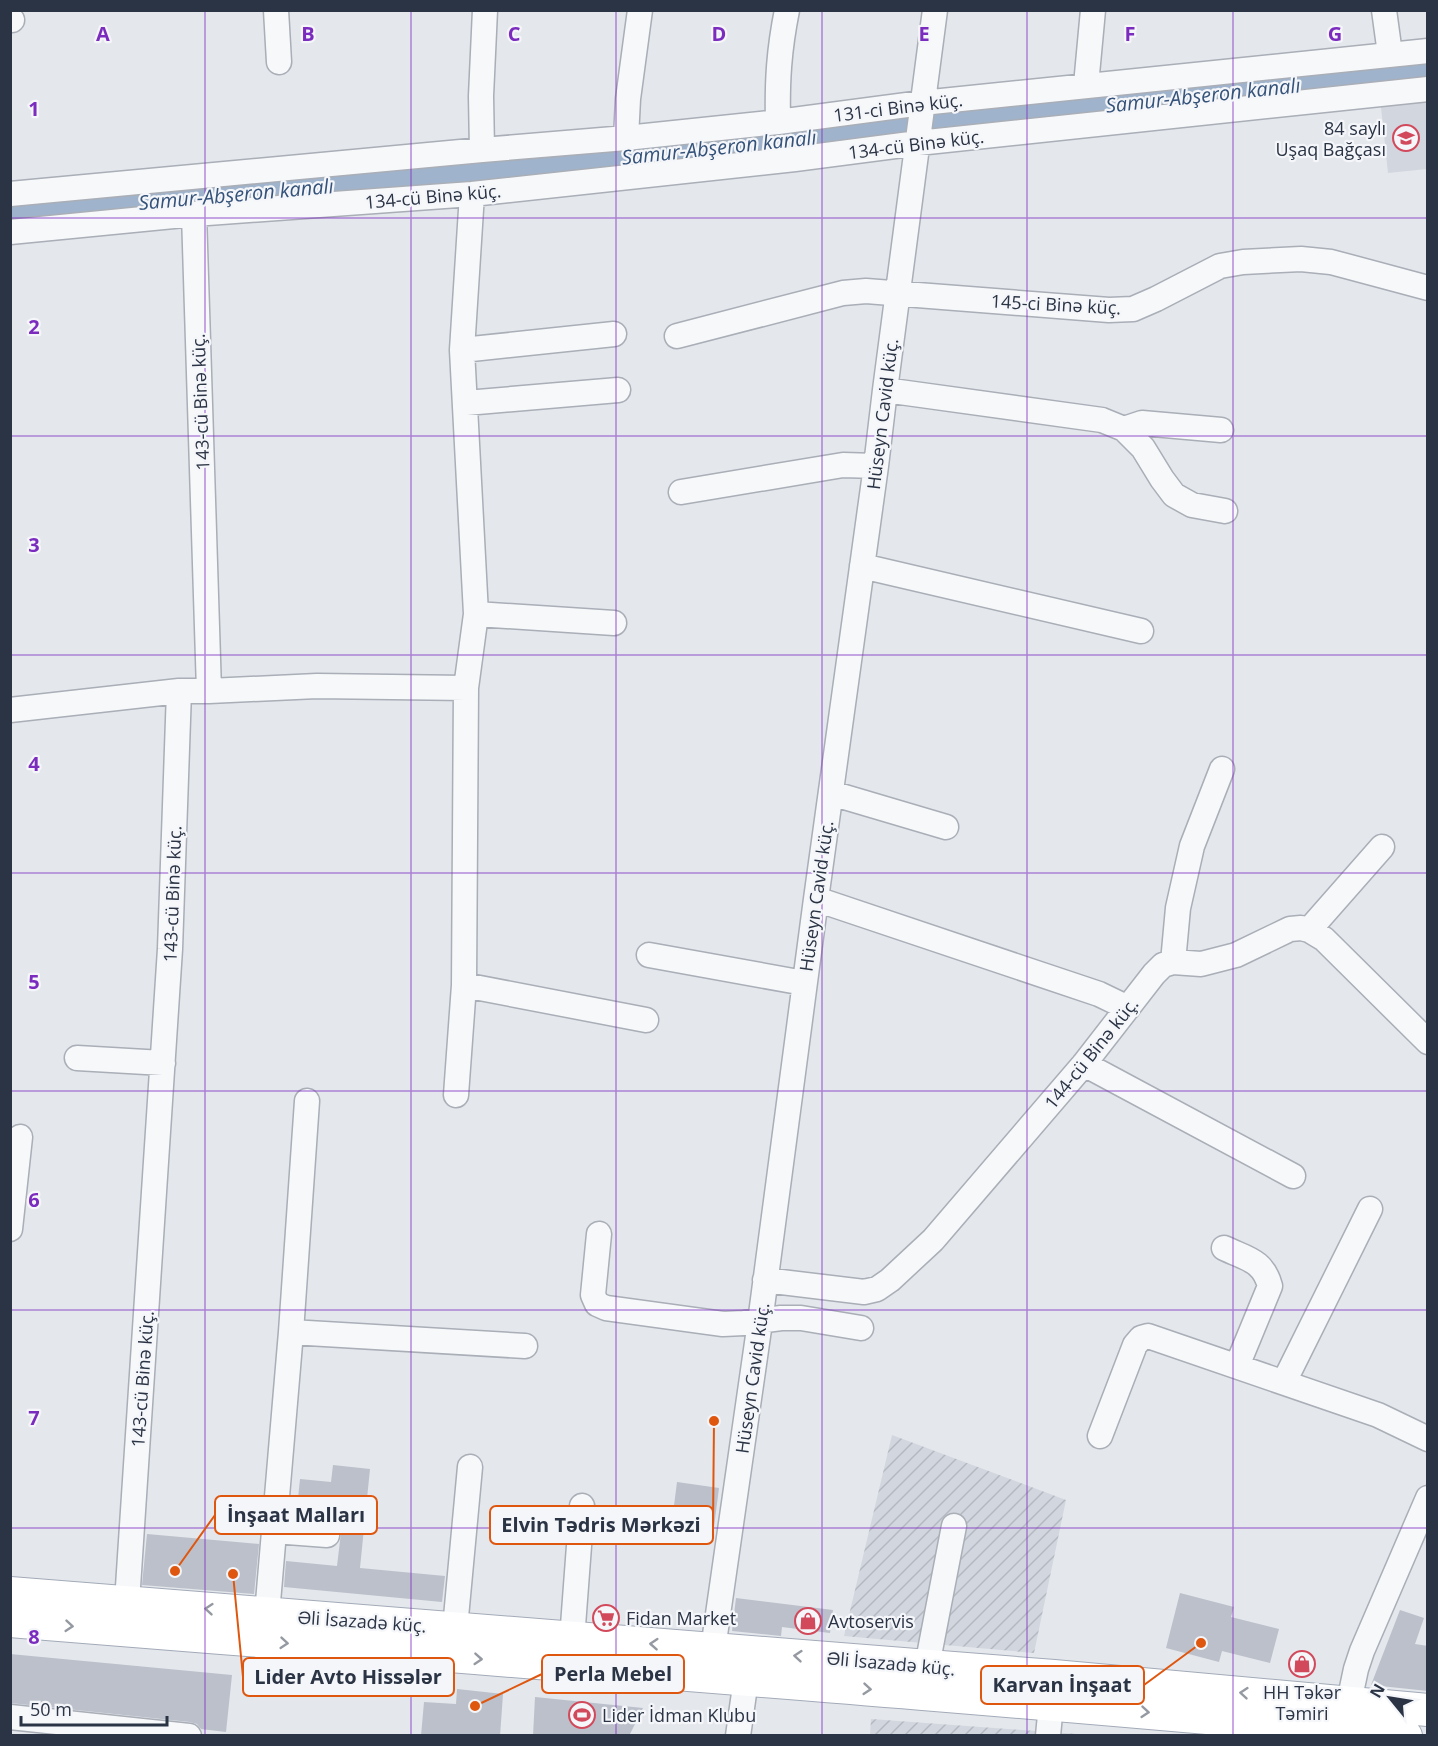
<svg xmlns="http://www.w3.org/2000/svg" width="1438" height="1746" font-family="'Open Sans',sans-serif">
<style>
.built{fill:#d2d6de}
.industrial{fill:url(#industrial-furrows)}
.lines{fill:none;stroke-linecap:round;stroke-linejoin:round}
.canal{stroke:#9fb4cc;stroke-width:21}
.building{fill:#bbc0ca}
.minor-casing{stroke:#a9aeb7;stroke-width:27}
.major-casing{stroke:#a3abb8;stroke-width:34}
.minor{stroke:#f7f8fa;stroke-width:24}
.major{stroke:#fff;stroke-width:32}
.oneway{stroke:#959aa2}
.grid{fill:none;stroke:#7b2cbf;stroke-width:1.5;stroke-opacity:0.55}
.labels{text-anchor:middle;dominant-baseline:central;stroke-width:4.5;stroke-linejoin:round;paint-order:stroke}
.street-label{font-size:18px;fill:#2b3445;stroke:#f4f6f9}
.poi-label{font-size:18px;fill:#2b3445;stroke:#f4f6f9;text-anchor:start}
.water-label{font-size:20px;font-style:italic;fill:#34527a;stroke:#f4f6f9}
.grid-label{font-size:20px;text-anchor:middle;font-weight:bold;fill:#7b2cbf;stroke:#f4f6f9;stroke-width:4.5;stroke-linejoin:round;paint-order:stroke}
.leader{fill:none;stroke:#df570f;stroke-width:2}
.callout-dot{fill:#df570f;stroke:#f4f6f9;stroke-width:2}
.callout{fill:#f4f6f9;stroke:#df570f;stroke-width:2}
.callout-label{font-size:20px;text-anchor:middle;font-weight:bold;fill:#2b3445}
</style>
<defs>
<pattern id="industrial-furrows" width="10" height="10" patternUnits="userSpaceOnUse" patternTransform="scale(1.5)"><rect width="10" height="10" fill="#d2d6de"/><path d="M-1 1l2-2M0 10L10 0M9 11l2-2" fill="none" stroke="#b4b8c0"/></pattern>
</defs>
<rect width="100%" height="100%" fill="#e4e7ec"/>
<!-- built -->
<path class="built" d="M1427,101V169L1388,173L1381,107Z"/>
<!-- industrial -->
<path class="industrial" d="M892,1435L1066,1500L1034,1653L844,1636Z
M871,1719L1078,1734L1077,1736H870Z"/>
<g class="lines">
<!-- canal -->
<path class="canal" d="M10,214L193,195L511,169L1015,113L1428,70"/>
</g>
<!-- building -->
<path class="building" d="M333,1465L370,1469L360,1568L445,1576L442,1602L284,1587L286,1561L337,1566L342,1524L296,1518L300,1479L331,1482Z
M677,1482L719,1488L713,1535L671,1529Z
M147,1534L259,1544L254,1594L142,1585Z
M1180,1593L1234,1607L1231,1617L1279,1629L1270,1663L1222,1651L1219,1662L1166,1648Z
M736,1598L833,1610L830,1633L782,1627L781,1636L732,1631Z
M1400,1610L1424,1618L1415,1644L1428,1646V1691L1371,1685Z
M10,1654L232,1675L226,1732L201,1729L197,1724L190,1722L10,1703Z
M457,1689L503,1694L500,1736H421L424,1702L456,1704Z
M535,1697L643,1708L629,1736H533Z"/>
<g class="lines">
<defs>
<path id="minor" d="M276,10L279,62
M1384,10L1390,54
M10,20H12
M1086,85L1093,10
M778,122C777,81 779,50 787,10
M626,138L628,99L640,10
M482,150L481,96L485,10
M10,194L482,150L626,138L778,122L922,103L1428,51
M10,232L194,214L472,194L795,159L918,143L1428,89
M677,336L843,293L866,291L1109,310L1133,309L1156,299L1220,266L1243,262L1301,259L1331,262L1428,288
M462,350L614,334
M885,390L1102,420L1124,429L1143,448L1162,479L1174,495L1192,505L1225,511
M466,403L618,390
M1124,429L1142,423L1221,430
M681,492L843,465L876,466
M862,566L1141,631
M476,614L614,623
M209,691L317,686L466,688
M10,710L179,691
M831,793L946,827
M816,899L1099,994L1128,1008
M1309,930L1382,847
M649,955L804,983
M1173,962L1178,908L1192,846L1222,769
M464,985L646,1020
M77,1058L163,1063
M1084,1064L1293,1176
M456,1095L464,985L466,688L476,614L462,350L472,194
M10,1229L20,1137
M599,1234L593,1295L597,1304L606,1308L723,1324L744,1323L781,1318H801L861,1328
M1224,1248C1247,1259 1263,1260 1270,1286L1237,1366
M765,1280L864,1292L877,1289L890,1280L933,1240L1084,1064L1154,974L1163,965L1173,962L1201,964L1236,955L1290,929L1301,928L1309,930L1324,939L1428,1042
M291,1332L525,1346
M1284,1382L1370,1209
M1100,1436L1135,1345L1141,1338L1148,1336L1378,1415L1428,1439
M274,1531L327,1535
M127,1602L170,949L179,691H209L194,214
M267,1614L291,1332L307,1101
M455,1628L470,1467
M572,1639L582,1506
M713,1649L760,1322L816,899L876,466L885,390L935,10
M927,1666L954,1526
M1349,1702L1356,1669L1362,1651L1428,1498
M10,1717L189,1736
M738,1736L746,1679
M1048,1736L1051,1704"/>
<path id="major" d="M10,1593L1054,1676L1428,1710
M10,1621C476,1659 941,1693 1406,1736"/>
</defs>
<!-- minor casing -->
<use href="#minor" class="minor-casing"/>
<!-- major casing -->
<use href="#major" class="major-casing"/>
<!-- minor -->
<use href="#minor" class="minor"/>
<!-- major -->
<use href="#major" class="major"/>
</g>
<!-- one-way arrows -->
<defs><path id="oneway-chevron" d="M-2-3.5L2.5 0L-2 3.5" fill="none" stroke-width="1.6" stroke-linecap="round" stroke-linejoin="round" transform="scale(1.5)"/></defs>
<g class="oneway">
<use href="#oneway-chevron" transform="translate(209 1609) rotate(-175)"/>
<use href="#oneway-chevron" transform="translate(69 1626) rotate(5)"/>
<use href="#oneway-chevron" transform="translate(284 1643) rotate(5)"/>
<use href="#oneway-chevron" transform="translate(654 1644) rotate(-176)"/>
<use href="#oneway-chevron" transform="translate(798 1656) rotate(-175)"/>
<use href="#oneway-chevron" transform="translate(478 1659) rotate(4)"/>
<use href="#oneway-chevron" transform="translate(867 1689) rotate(5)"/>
<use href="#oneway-chevron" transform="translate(1244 1693) rotate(-175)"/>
<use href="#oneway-chevron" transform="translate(1145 1712) rotate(5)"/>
</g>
<!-- grid -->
<path class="grid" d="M205,10V1736M411,10V1736M616,10V1736M822,10V1736M1027,10V1736M1233,10V1736M10,218H1428M10,436H1428M10,655H1428M10,873H1428M10,1091H1428M10,1310H1428M10,1528H1428"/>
<!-- icons -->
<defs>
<symbol id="school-ring" viewBox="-11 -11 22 22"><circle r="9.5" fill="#f4f6f9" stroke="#d1495b" stroke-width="1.5"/><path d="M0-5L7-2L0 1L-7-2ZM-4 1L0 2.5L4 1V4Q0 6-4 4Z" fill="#d1495b"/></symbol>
<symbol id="supermarket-ring" viewBox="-11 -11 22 22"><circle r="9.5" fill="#f4f6f9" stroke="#d1495b" stroke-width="1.5"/><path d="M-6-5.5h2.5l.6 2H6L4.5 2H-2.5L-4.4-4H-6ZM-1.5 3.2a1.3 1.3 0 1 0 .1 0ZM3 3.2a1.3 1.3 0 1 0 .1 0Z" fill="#d1495b"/></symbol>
<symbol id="shop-ring" viewBox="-11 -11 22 22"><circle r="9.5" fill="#f4f6f9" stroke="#d1495b" stroke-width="1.5"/><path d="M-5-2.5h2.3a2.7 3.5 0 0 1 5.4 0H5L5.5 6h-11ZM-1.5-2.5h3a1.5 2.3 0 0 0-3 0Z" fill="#d1495b"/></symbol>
<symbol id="stadium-ring" viewBox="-11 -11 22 22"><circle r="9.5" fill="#f4f6f9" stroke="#d1495b" stroke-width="1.5"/><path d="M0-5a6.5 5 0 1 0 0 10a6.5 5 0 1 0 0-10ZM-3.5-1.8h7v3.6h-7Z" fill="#d1495b"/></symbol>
</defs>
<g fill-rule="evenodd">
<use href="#school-ring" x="1391" y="123" width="30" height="30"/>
<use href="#supermarket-ring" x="591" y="1603" width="30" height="30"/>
<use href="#shop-ring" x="793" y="1606" width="30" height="30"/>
<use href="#shop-ring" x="1287" y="1649" width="30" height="30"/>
<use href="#stadium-ring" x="567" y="1700" width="30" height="30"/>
</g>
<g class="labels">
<!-- street labels -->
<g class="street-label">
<text transform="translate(898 107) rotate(-7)">131-ci Binə küç.</text>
<text transform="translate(916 144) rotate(-7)">134-cü Binə küç.</text>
<text transform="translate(433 196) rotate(-5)">134-cü Binə küç.</text>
<text transform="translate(1056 304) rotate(3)">145-ci Binə küç.</text>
<text transform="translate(200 402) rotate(-92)">143-cü Binə küç.</text>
<text transform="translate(882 414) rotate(-83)">Hüseyn Cavid küç.</text>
<text transform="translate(172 894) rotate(-88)">143-cü Binə küç.</text>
<text transform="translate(816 896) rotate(-82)">Hüseyn Cavid küç.</text>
<text transform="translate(1091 1053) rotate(-51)">144-cü Binə küç.</text>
<text transform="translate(752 1378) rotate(-82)">Hüseyn Cavid küç.</text>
<text transform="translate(142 1379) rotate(-86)">143-cü Binə küç.</text>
<text transform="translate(362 1621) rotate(4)">Əli İsazadə küç.</text>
<text transform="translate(891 1663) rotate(5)">Əli İsazadə küç.</text>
</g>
<!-- poi labels -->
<g class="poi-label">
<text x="1386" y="128" text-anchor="end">84 saylı<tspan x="1386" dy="21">Uşaq Bağçası</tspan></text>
<text x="626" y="1618">Fidan Market</text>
<text x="828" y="1621">Avtoservis</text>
<text x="1302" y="1692" text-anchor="middle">HH Təkər<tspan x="1302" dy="21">Təmiri</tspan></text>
<text x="602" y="1715">Lider İdman Klubu</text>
</g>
<!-- water labels -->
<g class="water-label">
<text transform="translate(1203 95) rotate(-6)">Samur-Abşeron kanalı</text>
<text transform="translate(719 147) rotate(-6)">Samur-Abşeron kanalı</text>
<text transform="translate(236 194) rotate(-5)">Samur-Abşeron kanalı</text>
</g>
</g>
<g class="grid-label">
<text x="103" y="41">A</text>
<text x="308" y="41">B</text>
<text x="514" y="41">C</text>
<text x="719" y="41">D</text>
<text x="924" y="41">E</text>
<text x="1130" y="41">F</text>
<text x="1335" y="41">G</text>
<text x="34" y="116">1</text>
<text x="34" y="334">2</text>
<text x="34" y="552">3</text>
<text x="34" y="771">4</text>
<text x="34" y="989">5</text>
<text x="34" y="1207">6</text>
<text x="34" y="1425">7</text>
<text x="34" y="1644">8</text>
</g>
<!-- callouts -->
<path class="leader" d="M175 1571L215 1515M714 1421L713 1525M475 1706L542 1674M233 1574L243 1677M1201 1643L1144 1685"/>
<g class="callout-dot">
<circle cx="175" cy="1571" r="6"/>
<circle cx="714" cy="1421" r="6"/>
<circle cx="475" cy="1706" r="6"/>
<circle cx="233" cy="1574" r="6"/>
<circle cx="1201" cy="1643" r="6"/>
</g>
<g class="callout">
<rect x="215" y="1496" width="162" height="38" rx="6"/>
<rect x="490" y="1506" width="223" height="38" rx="6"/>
<rect x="542" y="1655" width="142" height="38" rx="6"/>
<rect x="243" y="1658" width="211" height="38" rx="6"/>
<rect x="981" y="1666" width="163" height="38" rx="6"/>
</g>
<g class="callout-label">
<text x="296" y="1522">İnşaat Malları</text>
<text x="601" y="1532">Elvin Tədris Mərkəzi</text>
<text x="613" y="1681">Perla Mebel</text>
<text x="348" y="1684">Lider Avto Hissələr</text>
<text x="1062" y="1692">Karvan İnşaat</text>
</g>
<!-- border -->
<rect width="1438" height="1746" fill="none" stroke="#2b3445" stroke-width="24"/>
<!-- north arrow -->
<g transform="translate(1390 1698) rotate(300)" stroke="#f4f6f9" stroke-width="4.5" paint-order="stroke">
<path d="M0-4.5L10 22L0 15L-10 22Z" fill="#2b3445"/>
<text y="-9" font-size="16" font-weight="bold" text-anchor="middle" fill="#2b3445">N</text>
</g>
<!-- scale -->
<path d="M21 1716v9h146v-9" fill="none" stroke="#2b3445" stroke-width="3"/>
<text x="30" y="1716" font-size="18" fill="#2b3445" stroke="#f4f6f9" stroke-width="4.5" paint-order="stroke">50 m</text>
</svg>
